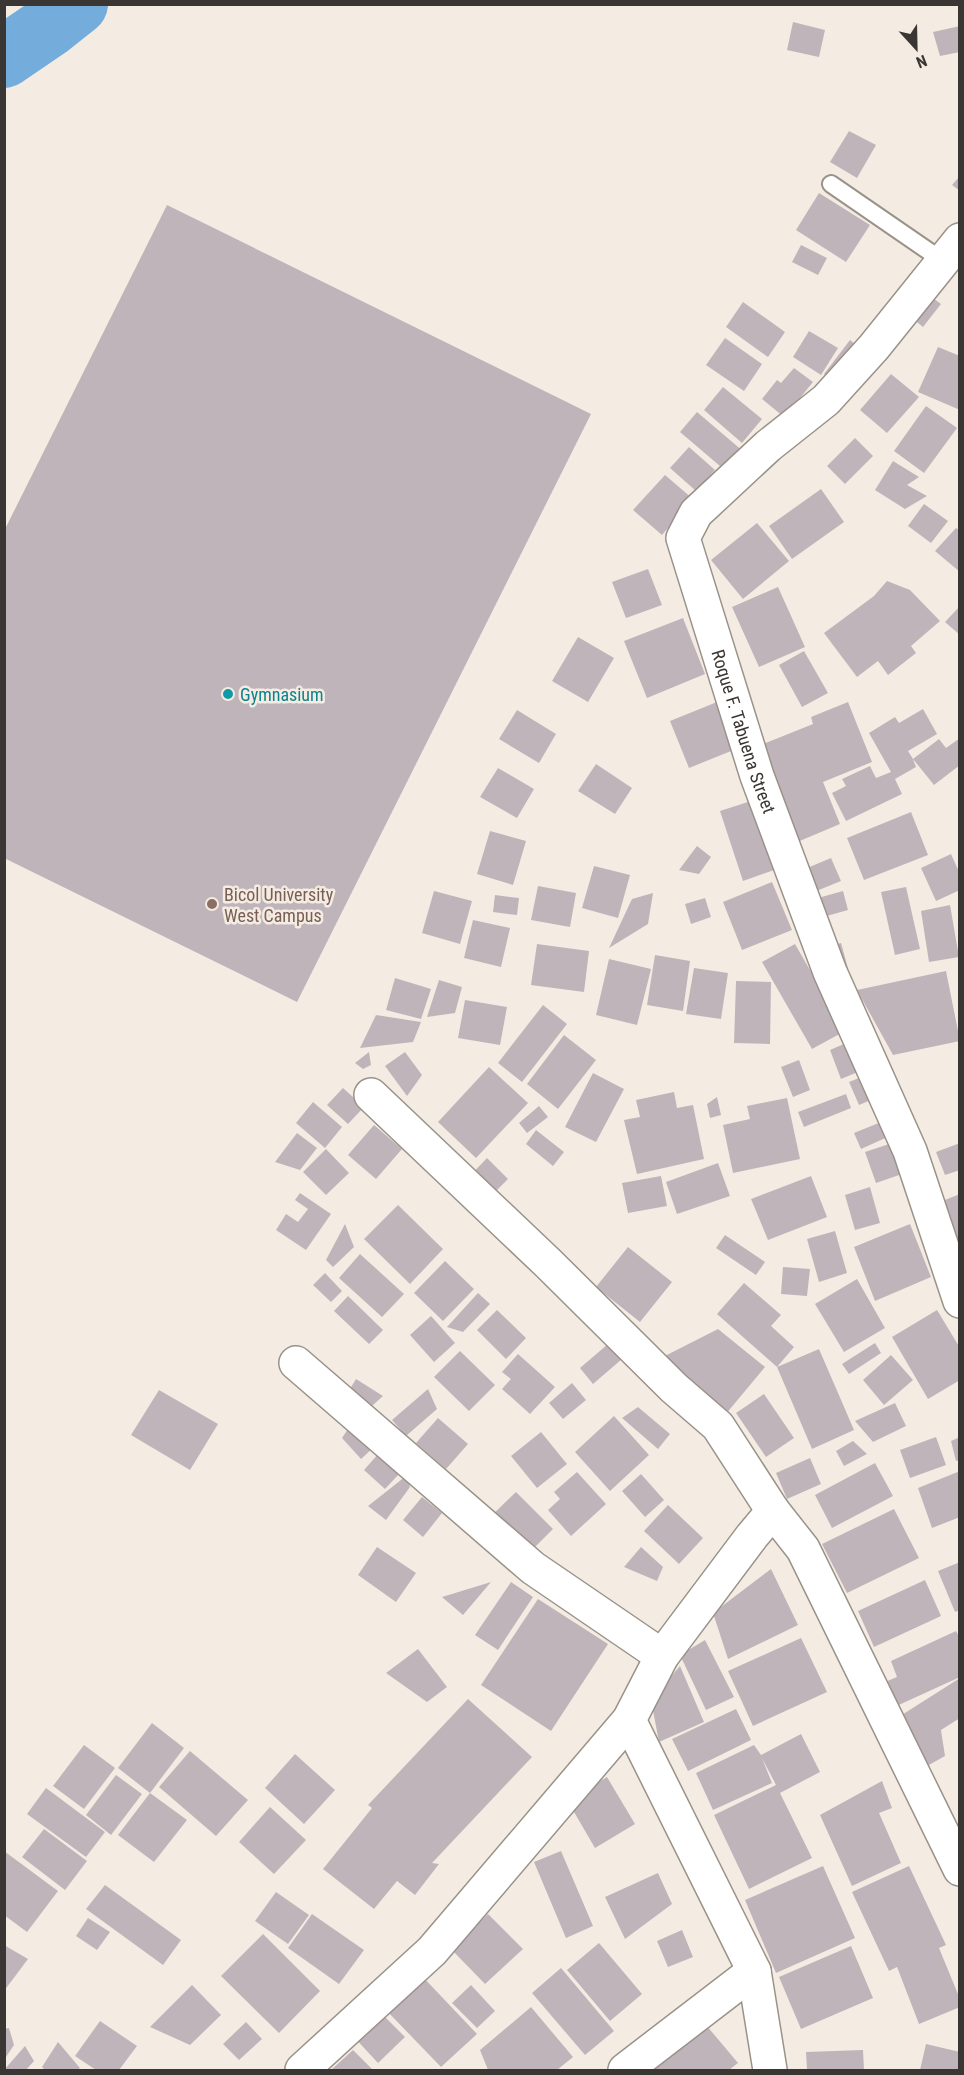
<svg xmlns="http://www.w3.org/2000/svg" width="964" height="2075" font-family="'Roboto Condensed',sans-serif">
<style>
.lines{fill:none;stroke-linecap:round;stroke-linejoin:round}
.river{stroke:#74acdb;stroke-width:62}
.building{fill:#c0b4bb}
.lane-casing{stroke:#999289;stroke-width:20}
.street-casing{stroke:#999289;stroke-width:36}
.lane{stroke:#fff;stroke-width:16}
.street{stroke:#fff;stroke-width:33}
.culture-dot{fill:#0f9aa8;stroke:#f4ece2;stroke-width:2}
.education-dot{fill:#8d6e63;stroke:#f4ece2;stroke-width:2}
.labels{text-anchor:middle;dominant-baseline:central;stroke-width:5;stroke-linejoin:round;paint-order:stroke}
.culture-label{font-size:18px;fill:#0d838f;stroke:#f4ece2;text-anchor:start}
.street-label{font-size:18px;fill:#3a3633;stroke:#f4ece2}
.education-label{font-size:18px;fill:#785e54;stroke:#f4ece2;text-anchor:start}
</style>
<rect width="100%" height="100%" fill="#f4ece2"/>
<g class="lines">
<!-- river -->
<path class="river" d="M4,57L48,27L77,4"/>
</g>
<!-- building -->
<path class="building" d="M793,22L825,30L819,57L787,50Z
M960,26V52L940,56L933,32Z
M849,131L876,145L857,178L830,162Z
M960,176V191L952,185Z
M819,193L870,225L846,262L796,230Z
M167,205L591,414L297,1002L4,858V531Z
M801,245L827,258L818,275L792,262Z
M923,291L941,304L923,327L906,313Z
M743,302L785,332L768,357L726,327Z
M809,331L838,348L821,375L793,357Z
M725,338L762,364L744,391L706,365Z
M850,340L864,351L838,385L824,374Z
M938,347L960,356V410L918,392Z
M794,368L813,382L800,398L805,402L789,421L762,399L777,380L781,383Z
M891,374L919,397L887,433L860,410Z
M723,387L762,419L742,443L704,410Z
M926,406L957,428L924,473L894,451Z
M697,412L744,452L727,472L680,432Z
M855,438L873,456L845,484L827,466Z
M689,447L715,470L696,491L670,468Z
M893,461L919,477L907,485L927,496L905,509L875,490Z
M665,475L693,499L662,535L633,510Z
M821,489L844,522L792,559L769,526Z
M924,504L948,521L931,543L908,526Z
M757,523L789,561L743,599L711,560Z
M956,528L960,531V572L935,551Z
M648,569L662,605L626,618L612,582Z
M887,581L910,590L940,621L911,646L916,653L888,675L878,661L857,677L824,633L874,596Z
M778,587L805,647L759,667L732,607Z
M960,606V635L945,622Z
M683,618L705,674L647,698L624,641Z
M578,637L614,658L588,702L552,681Z
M804,651L828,693L802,707L779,665Z
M717,702L736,749L689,768L670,721Z
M848,702L872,762L823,782L840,824L795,843L756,747L813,724L811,717Z
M923,709L937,734L908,751L913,759L939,739L946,748L960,738V765L934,785L913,759L916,767L895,779L902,794L846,821L832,793L846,786L842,779L870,766L876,778L891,772L869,733L895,717L899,723Z
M517,710L556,734L539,763L499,739Z
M596,764L632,788L615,814L578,791Z
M498,768L534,789L517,818L480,797Z
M751,801L774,870L743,881L720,811Z
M911,812L928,855L864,880L847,838Z
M490,831L526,841L513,885L477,874Z
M697,846L711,857L699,874L679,870Z
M951,854L960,874V890L936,901L921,868Z
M831,858L841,881L809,894L800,871Z
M594,866L630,875L618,918L582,908Z
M772,882L792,930L742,950L723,902Z
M538,886L576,893L570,927L531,920Z
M906,887L920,949L895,955L881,892Z
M434,891L472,901L460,944L422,933Z
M843,891L848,910L816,919L811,900Z
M653,893L648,924L609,948L632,899Z
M495,895L519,898L517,915L493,912Z
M705,898L711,917L691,924L685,904Z
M950,905L959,957L929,962L921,911Z
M473,920L510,928L501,967L464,958Z
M841,943L849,972L835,976L827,947Z
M537,944L589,951L584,992L531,985Z
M795,944L845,1031L812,1049L762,962Z
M655,955L690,961L683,1011L647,1005Z
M609,959L651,969L637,1025L596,1015Z
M694,968L728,973L721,1019L686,1014Z
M946,971L960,1041L893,1055L857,990Z
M395,978L431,989L421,1019L386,1010Z
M439,980L462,987L455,1013L427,1017Z
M736,981L771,982L770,1044L734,1043Z
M465,1000L507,1007L500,1045L458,1038Z
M543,1005L567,1024L522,1082L498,1063Z
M376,1015L421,1022L413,1042L360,1048Z
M564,1035L596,1060L558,1109L527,1084Z
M853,1040L865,1069L841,1079L830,1050Z
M369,1052L371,1065L363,1069L355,1063Z
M405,1052L422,1075L407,1096L385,1066Z
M799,1060L810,1090L793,1097L781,1067Z
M489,1067L528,1103L476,1158L438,1122Z
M593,1073L624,1089L596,1142L565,1127Z
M869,1074L878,1097L859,1105L849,1082Z
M343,1088L364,1107L348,1124L327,1105Z
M674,1092L677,1108L693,1105L704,1159L637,1174L624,1120L640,1117L636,1100Z
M846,1094L851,1108L804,1127L798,1112Z
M717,1097L721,1115L710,1118L707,1104Z
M787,1098L800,1159L733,1173L723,1125L750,1119L747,1106Z
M313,1102L342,1127L325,1148L296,1123Z
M539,1106L548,1117L527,1133L519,1123Z
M886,1120L892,1135L861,1149L854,1133Z
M374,1125L402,1149L376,1179L348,1155Z
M536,1130L564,1152L553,1166L526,1144Z
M297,1133L317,1148L300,1170L275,1162Z
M892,1143L902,1174L876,1183L865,1152Z
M960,1143V1170L945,1175L936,1152Z
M326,1149L349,1173L326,1195L303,1172Z
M487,1158L508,1179L487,1200L466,1180Z
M718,1163L730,1196L677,1214L666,1182Z
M661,1176L667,1206L628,1213L622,1183Z
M811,1176L827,1217L768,1240L751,1199Z
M870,1187L880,1223L855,1230L845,1195Z
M300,1193L331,1214L306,1250L276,1230L286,1214L298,1222L308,1209L295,1200Z
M960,1194V1247L955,1249L937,1203Z
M398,1205L443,1249L410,1284L364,1239Z
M345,1224L354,1247L333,1267L326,1260Z
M910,1224L931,1277L875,1301L854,1247Z
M835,1231L847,1273L819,1282L807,1239Z
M725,1235L765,1262L756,1275L716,1248Z
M628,1247L672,1282L640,1322L596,1287Z
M360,1254L404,1294L382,1317L339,1278Z
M445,1261L474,1289L443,1321L414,1293Z
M783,1267L810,1269L807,1296L781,1294Z
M325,1273L342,1291L331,1302L313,1285Z
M857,1279L885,1328L844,1352L815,1304Z
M744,1283L781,1315L771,1326L794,1347L777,1367L819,1349L854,1430L812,1449L777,1367L717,1314Z
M478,1293L490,1304L463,1332L447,1327Z
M348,1296L383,1330L369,1344L334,1311Z
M497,1310L526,1338L506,1359L477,1330Z
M937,1310L960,1348V1380L928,1399L892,1337Z
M431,1316L455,1343L434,1362L410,1335Z
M718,1329L765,1367L725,1415L657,1360Z
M875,1343L881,1353L849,1374L842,1364Z
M608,1344L622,1359L593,1384L580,1368Z
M460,1351L495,1385L469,1411L434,1377Z
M518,1354L555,1387L530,1414L502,1389L511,1379L502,1372Z
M891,1355L913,1380L884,1405L863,1380Z
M356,1379L383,1396L363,1414L347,1394Z
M572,1383L586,1400L563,1419L549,1403Z
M428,1389L437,1409L406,1436L392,1420Z
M159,1390L218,1424L190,1470L131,1435Z
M764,1394L794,1438L766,1457L736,1413Z
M895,1403L906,1426L873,1442L855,1421Z
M638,1407L670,1434L658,1449L622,1418Z
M614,1416L649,1455L610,1491L575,1452Z
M438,1418L468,1444L446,1469L416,1443Z
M352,1423L374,1447L361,1459L342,1438Z
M541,1432L567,1464L537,1488L511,1456Z
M936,1437L946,1465L910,1478L900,1450Z
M960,1437V1460L956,1461L951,1441Z
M853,1441L867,1454L844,1466L836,1451Z
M379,1453L400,1473L385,1489L364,1470Z
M810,1458L821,1484L787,1499L776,1473Z
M875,1463L893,1496L832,1528L815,1495Z
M960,1471V1517L932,1528L918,1488Z
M577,1472L606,1504L571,1536L548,1510L560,1499L554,1492Z
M641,1474L664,1500L645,1517L622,1491Z
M406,1476L410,1487L386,1520L368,1506Z
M516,1492L553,1529L525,1557L488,1519Z
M422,1497L442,1513L423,1537L403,1520Z
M668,1505L703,1538L679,1564L644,1531Z
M894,1509L919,1558L847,1593L822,1544Z
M377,1547L416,1573L396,1602L358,1575Z
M641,1547L663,1567L657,1581L624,1567Z
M960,1562V1610L955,1612L938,1571Z
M771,1569L798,1625L728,1659L713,1613Z
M925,1580L941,1616L874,1647L858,1611Z
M491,1582L463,1615L442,1597Z
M511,1582L533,1597L498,1650L475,1635Z
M538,1599L608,1644L551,1731L481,1685Z
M956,1631L960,1638V1677L890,1709L878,1685L897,1677L891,1661Z
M801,1638L827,1692L753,1726L728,1671Z
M705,1640L734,1697L706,1710L680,1655Z
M418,1649L447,1687L427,1702L386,1673Z
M680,1666L704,1722L659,1742L651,1700Z
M960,1678V1718L941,1730L945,1756L927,1766L897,1718Z
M468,1699L532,1757L432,1863L439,1864L415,1895L397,1881L374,1909L323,1869L372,1808L368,1805Z
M736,1709L751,1740L688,1771L672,1739Z
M152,1723L184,1748L150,1793L118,1768Z
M801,1734L820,1772L780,1793L812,1858L749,1889L714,1815L776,1785L762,1758L772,1783L713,1810L696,1773L754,1745L761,1755Z
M84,1745L115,1768L84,1809L53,1786Z
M190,1751L248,1800L216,1836L159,1787Z
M295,1754L335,1790L304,1824L265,1788Z
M116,1775L142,1794L111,1835L86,1815Z
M607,1777L635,1824L595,1848L567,1800Z
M882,1781L892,1808L879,1813L901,1863L852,1886L820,1815Z
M46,1788L105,1832L86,1857L27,1814Z
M150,1793L187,1820L154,1862L118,1835Z
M270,1807L306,1840L274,1874L239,1842Z
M44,1829L87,1861L65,1890L22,1857Z
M4,1851L58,1891L27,1932L4,1915Z
M561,1851L593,1926L566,1938L534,1862Z
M823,1866L855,1938L776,1973L745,1900Z
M909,1866L946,1945L939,1948L960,1999V2007L919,2024L897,1967L889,1971L852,1892Z
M658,1873L672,1904L625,1939L605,1897Z
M105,1885L181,1940L163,1965L86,1909Z
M276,1892L309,1915L288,1944L255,1921Z
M312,1914L364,1950L339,1984L288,1948Z
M488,1914L523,1949L485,1984L451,1949Z
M88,1918L110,1932L97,1950L76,1936Z
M682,1930L693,1957L668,1967L657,1941Z
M263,1934L320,1991L279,2033L221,1976Z
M599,1943L642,1994L610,2021L567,1970Z
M4,1945L28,1959L4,1991Z
M851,1946L873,1998L801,2029L779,1977Z
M561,1968L614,2031L585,2055L532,1993Z
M421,1975L477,2034L441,2067L385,2009Z
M192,1985L221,2015L190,2045L150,2027Z
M471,1985L495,2011L477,2028L452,2003Z
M531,2007L573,2057L557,2070H488L480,2050Z
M379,2011L405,2037L378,2063L353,2036Z
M701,2019L738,2063L729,2070H639Z
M100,2021L137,2046L119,2070H96L75,2056Z
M246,2022L262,2039L239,2060L223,2044Z
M9,2028L14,2045L4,2060V2029Z
M58,2042L80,2068L77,2070H45L42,2067Z
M926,2044L960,2052V2070H920Z
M25,2046L34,2061L26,2070H4Z
M353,2050L373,2070H331Z
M863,2050L864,2070H807L806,2052Z"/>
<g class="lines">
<defs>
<path id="lane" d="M831,184L943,261"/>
<g id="street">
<path id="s1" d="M960,240L874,347L826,400L768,446L696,513L683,538L757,776L830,972L910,1151L960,1301"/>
<path d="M371,1095L549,1264L674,1388L718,1426L773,1511"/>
<path d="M296,1363L533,1568L662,1656"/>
<path d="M629,1720L754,1971L770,2070"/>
<path d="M302,2070L432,1951L629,1720L662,1656L752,1536L773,1511L803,1549L960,1869"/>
<path d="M625,2070L754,1971"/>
</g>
</defs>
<!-- lane casing -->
<use href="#lane" class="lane-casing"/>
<!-- street casing -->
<use href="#street" class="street-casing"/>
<!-- lane -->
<use href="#lane" class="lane"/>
<!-- street -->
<use href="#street" class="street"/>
</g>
<!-- markers -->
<circle class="culture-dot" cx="228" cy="694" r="6"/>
<circle class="education-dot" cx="212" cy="904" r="6"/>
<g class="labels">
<!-- culture labels -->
<g class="culture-label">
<text x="240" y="694">Gymnasium</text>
</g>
<!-- street labels -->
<g class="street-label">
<text stroke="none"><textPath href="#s1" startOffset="612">Roque F. Tabuena Street</textPath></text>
</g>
<!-- education labels -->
<g class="education-label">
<text x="224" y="894">Bicol University<tspan x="224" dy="21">West Campus</tspan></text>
</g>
</g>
<!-- border -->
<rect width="964" height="2075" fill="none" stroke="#3a3633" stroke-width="12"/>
<!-- north arrow -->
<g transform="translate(916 48) rotate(158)" stroke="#f4ece2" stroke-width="4.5" paint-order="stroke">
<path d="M0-4.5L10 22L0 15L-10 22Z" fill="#3a3633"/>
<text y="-9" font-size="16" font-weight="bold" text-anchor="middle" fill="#3a3633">N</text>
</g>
</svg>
